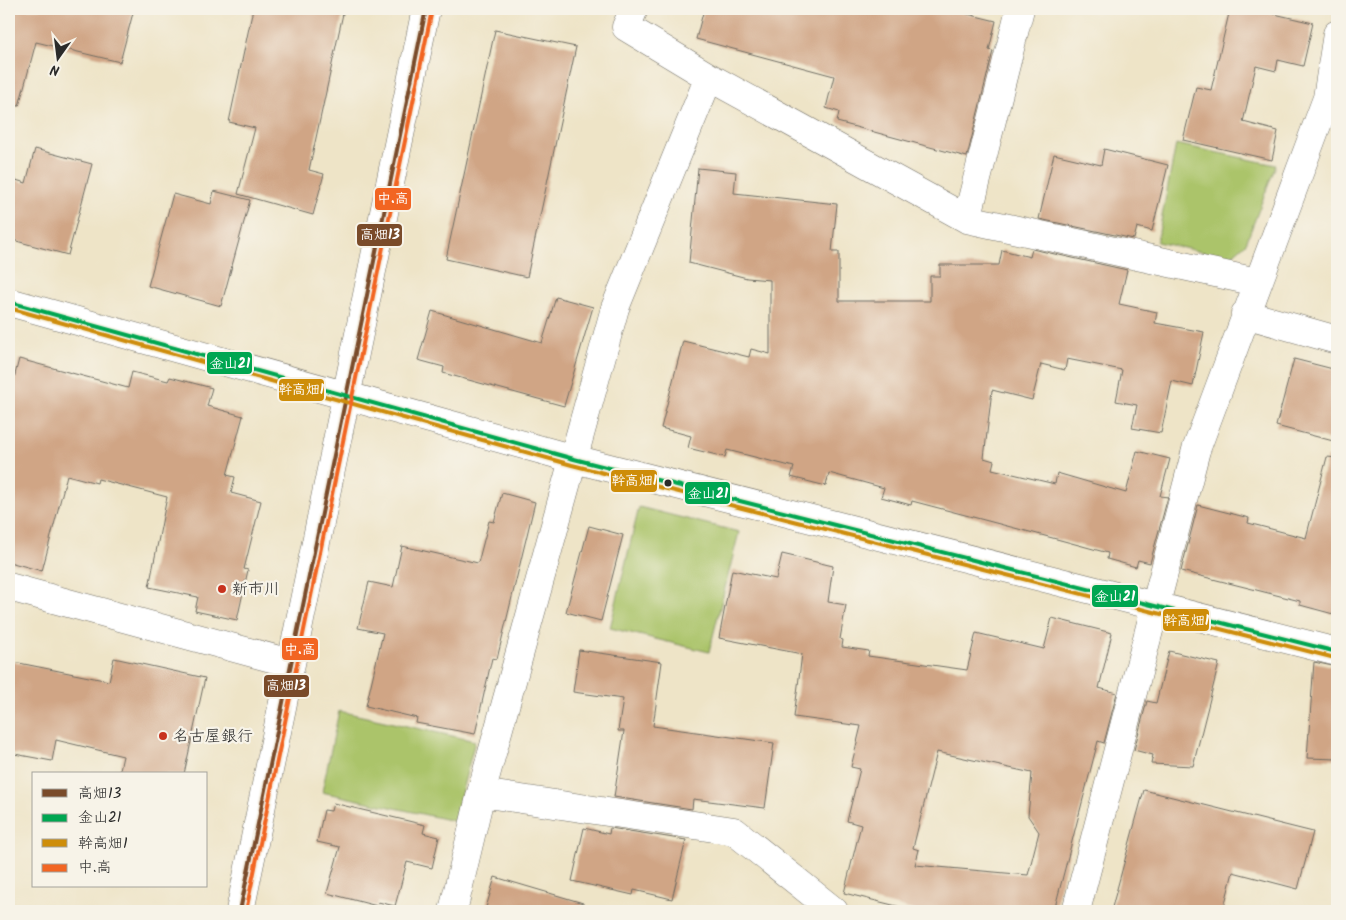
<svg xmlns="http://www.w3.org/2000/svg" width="1346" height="920" font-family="Kalam,'Klee One',sans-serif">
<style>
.green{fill:#abc46a;stroke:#6b784a}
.building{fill:#d0a585;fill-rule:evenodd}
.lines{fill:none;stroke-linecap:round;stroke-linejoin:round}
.minor-casing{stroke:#6f6c62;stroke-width:29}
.tertiary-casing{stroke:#6f6c62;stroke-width:29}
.minor{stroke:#fff;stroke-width:28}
.tertiary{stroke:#fff;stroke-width:28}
.bus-1-casing{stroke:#f7f3e8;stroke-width:8}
.bus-2-casing{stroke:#f7f3e8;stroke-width:8}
.bus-3-casing{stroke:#f7f3e8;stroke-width:8}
.bus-4-casing{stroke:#f7f3e8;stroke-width:8}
.bus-1{stroke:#7a4b2a;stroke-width:4}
.bus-2{stroke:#00a651;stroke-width:4}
.bus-3{stroke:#ce8d09;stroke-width:4}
.bus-4{stroke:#f26522;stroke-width:4}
.bus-dot{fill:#2b2b2b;stroke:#f7f3e8;stroke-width:2}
.poi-dot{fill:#c8321e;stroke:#f7f3e8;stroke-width:2}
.labels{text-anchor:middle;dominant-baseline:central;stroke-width:4.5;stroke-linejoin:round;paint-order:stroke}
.poi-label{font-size:16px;fill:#2b2b2b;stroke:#f7f3e8;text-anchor:start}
.line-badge{stroke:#f7f3e8;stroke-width:2}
.badge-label{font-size:14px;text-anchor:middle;font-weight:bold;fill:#fff}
</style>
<rect width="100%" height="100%" fill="#f7f3e8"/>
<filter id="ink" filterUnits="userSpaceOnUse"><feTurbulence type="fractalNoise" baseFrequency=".02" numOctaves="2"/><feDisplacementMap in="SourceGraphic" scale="10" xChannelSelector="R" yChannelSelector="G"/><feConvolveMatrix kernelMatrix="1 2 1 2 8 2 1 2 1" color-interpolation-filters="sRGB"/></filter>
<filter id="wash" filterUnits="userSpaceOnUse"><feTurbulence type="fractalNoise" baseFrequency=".0096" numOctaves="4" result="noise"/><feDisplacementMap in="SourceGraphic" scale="20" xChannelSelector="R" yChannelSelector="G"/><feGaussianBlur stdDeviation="1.12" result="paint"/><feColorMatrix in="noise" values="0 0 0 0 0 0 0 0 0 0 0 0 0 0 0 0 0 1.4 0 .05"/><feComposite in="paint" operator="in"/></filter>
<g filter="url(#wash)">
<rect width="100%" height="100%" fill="#eee4c7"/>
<!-- green -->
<path class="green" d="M1176,144L1276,165L1246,243L1229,258L1157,242Z
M639,507L739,532L709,652L610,628Z
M339,711L475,741L454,821L322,792Z"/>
<g id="blocks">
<!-- building -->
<path class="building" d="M9,9H134L120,62L36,42L19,106L9,105Z
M253,9H344L309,170L324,174L313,215L238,194L255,128L229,122Z
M704,9H947L996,21L989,50L993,51L967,157L837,122L839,112L826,108L834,76L696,39Z
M1230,9H1253L1313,23L1303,66L1278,60L1276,71L1256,66L1243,122L1278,131L1272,160L1183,140L1196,87L1211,90Z
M495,30L576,47L527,277L446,259Z
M35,149L92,164L68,255L9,239V178L26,183Z
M1104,149L1168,165L1152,231L1137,227L1134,239L1039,219L1054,154L1101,165Z
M698,168L736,172L734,193L837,204L832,252H839V301H930V276H940V265H999L1002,250L1030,257L1032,249L1127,270L1119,304L1157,312L1155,323L1204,332L1193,386L1172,381L1161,433L1132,428L1137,405L1116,401L1122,370L1067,359L1065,370L1041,364L1032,400L992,390L984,458L994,461L992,469L1055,484L1057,473L1126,493L1137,451L1170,459L1160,496L1168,497L1150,563L1138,560L1136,567L1107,559L1108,553L1064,541L912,501L911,505L881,497L884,488L829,473L826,486L791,477L794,467L727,450L725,457L688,448L691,436L661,428L683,341L749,357L751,349L770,354V280L747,278L689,263Z
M214,191L250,200L221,306L148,286L173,194L211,204Z
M556,297L593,307L564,406L443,373L444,367L418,360L432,311L542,343Z
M19,359L128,388L132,372L168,381L170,377L212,388L207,406L243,416L227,475L235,477L231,493L261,501L244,569L248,570L237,620L195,611L198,597L149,587L167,497L98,479L97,483L67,475L42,571L9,562V398Z
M1294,359L1337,370V442L1276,426Z
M1327,457L1337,458V615L1300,605V601L1181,571L1198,505L1249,518L1248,523L1306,538Z
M502,493L535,502L497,659L492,658L475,734L416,723L417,718L366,706L383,633L358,628L369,582L393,587L402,546L478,563L489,521L494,522Z
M589,526L623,535L601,621L566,612Z
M782,554L833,566L828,602L846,605L840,639L843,640L842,647L869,651L868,656L967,670L976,633L1044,649L1052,618L1112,633L1099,688L1117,693L1104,743L1098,741L1054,911H917L844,893L861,825L847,821L860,769L851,767L861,726L794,717L802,654L719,638L732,570L776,579ZM937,752L1032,773L1028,816L1039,832L1028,875L915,865L919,850L913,848Z
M579,650L662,662L653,726L774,743L765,808L693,799L692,809L614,797L624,731H618L623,699L573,692Z
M1169,651L1219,663L1193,766L1151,764L1153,755L1134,750L1147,701L1156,703Z
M114,658L205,678L184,774H119L123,756L56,740L52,761L9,753V661L109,681Z
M1314,662L1337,667V759L1307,758Z
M1144,790L1313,832L1298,889L1233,872L1223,911H1111Z
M333,803L425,825L423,833L439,837L432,868L407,862L395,906L378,902L377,906L327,893L340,847L317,842L324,810L331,811Z
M584,828L609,834L610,828L686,840L672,899L634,890L633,895L572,881Z
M495,877L583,903L582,911H485Z"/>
</g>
</g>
<g filter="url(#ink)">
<use href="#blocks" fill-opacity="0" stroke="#6f6c62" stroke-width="1"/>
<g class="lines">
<defs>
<path id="minor" d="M634,9L626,27L709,77L967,219L1257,282
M967,219L1020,9
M1245,314L1337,340
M9,587L290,663
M481,793L734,831L834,911
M453,911L481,793L615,308L709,77
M1076,911L1196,450L1327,98L1337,34"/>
<path id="tertiary" d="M9,302L574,459L1337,652
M240,911L426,9"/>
</defs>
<!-- minor casing -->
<use href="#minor" class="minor-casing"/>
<!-- tertiary casing -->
<use href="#tertiary" class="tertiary-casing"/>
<!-- minor -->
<use href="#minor" class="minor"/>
<!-- tertiary -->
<use href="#tertiary" class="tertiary"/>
<defs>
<path id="bus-1" d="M240,911L426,9"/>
<path id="bus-2" d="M9,302L574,459L1337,652"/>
<path id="bus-3" d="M9,308L572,465L1335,658"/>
<path id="bus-4" d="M246,911L432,10"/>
</defs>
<!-- bus-1 casing -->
<use href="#bus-1" class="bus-1-casing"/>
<!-- bus-2 casing -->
<use href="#bus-2" class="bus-2-casing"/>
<!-- bus-3 casing -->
<use href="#bus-3" class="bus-3-casing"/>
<!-- bus-4 casing -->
<use href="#bus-4" class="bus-4-casing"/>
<!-- bus-1 -->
<use href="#bus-1" class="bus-1"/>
<!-- bus-2 -->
<use href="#bus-2" class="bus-2"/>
<!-- bus-3 -->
<use href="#bus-3" class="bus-3"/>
<!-- bus-4 -->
<use href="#bus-4" class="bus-4"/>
</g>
</g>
<!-- markers -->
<circle class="bus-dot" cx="668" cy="483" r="4.5"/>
<g class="poi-dot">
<circle cx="222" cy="589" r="5"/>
<circle cx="163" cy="736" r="5"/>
</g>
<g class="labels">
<!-- poi labels -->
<g class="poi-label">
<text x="232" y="589">新市川</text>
<text x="173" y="736">名古屋銀行</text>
</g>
</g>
<g class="line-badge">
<rect x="374" y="187" width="38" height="24" rx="5" fill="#f26522"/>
<rect x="356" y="223" width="47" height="24" rx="5" fill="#7a4b2a"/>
<rect x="206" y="351" width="47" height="24" rx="5" fill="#00a651"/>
<rect x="278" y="378" width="47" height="24" rx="5" fill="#ce8d09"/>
<rect x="610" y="469" width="48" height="24" rx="5" fill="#ce8d09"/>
<rect x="684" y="481" width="47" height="24" rx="5" fill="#00a651"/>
<rect x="1091" y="584" width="48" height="24" rx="5" fill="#00a651"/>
<rect x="1162" y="608" width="48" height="24" rx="5" fill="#ce8d09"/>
<rect x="281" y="637" width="38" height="24" rx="5" fill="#f26522"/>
<rect x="263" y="674" width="47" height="24" rx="5" fill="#7a4b2a"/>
</g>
<g class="badge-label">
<text x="393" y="203">中.高</text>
<text x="380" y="239">高畑13</text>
<text x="230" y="368">金山21</text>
<text x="301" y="394">幹高畑1</text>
<text x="634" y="485">幹高畑1</text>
<text x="708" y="498">金山21</text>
<text x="1115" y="601">金山21</text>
<text x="1186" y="625">幹高畑1</text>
<text x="300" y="654">中.高</text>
<text x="286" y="690">高畑13</text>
</g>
<!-- margin -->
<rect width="1346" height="920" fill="none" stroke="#f7f3e8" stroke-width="30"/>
<!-- legend -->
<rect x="32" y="772" width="175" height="115" fill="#f7f3e8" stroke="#a5a39c"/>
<rect x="42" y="789" width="25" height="8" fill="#7a4b2a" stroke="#a5a39c"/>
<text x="78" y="798" font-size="15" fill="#2b2b2b">高畑13</text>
<rect x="42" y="814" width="25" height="8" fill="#00a651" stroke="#a5a39c"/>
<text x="78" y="822" font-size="15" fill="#2b2b2b">金山21</text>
<rect x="42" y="839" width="25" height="8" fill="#ce8d09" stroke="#a5a39c"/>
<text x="78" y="848" font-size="15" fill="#2b2b2b">幹高畑1</text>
<rect x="42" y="864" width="25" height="8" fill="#f26522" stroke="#a5a39c"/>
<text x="78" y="872" font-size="15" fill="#2b2b2b">中.高</text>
<!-- north arrow -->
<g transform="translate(58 58) rotate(194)" stroke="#f7f3e8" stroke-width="4" paint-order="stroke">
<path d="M0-4L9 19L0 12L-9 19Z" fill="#2b2b2b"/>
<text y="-8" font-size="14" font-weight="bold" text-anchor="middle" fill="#2b2b2b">N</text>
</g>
</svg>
